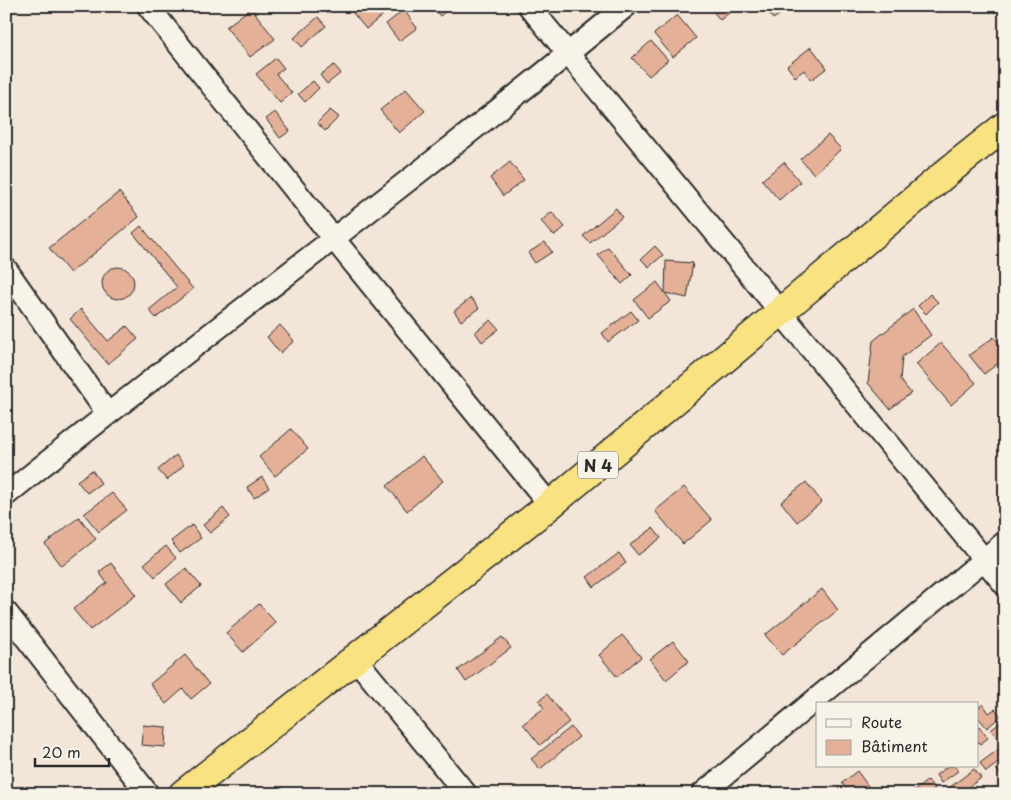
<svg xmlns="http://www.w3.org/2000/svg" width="1011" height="800" font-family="'Playpen Sans',sans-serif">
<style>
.building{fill:#e5b098;stroke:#2b2b2b}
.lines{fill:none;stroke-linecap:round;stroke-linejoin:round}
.minor-casing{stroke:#2b2b2b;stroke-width:25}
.trunk-casing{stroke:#2b2b2b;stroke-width:31}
.minor{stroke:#f7f3e8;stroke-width:21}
.trunk{stroke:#f8e281;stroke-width:28}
.labels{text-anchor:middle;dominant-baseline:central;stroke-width:4;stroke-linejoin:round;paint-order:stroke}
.shield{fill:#f7f3e8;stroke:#686764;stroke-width:1}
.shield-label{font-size:16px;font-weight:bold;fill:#2b2b2b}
</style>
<rect width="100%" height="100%" fill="#f3e6d8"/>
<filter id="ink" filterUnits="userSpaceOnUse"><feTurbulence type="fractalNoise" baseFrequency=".02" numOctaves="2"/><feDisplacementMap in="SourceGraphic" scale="10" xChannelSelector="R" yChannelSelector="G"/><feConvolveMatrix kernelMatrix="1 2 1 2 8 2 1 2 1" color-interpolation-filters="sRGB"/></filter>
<g filter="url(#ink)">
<!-- building -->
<path class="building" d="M351,6H376L383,15L366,29L349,8Z
M432,6H452L440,16Z
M709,6H730L733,10L720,20Z
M764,6H781L785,11L773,19Z
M251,8L275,39L250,57L226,27Z
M404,10L417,28L399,41L386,24Z
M677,15L696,38L673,57L654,34Z
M318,17L326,26L302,47L294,38Z
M651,41L668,60L649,76L632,58Z
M811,47L827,68L811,80L804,70L795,77L787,66Z
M276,58L284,68L276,74L292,93L280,103L256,74Z
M334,65L341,73L327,84L320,75Z
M313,81L319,88L305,102L298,94Z
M406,89L425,111L399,133L380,110Z
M330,110L339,117L325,131L317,123Z
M275,112L290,131L280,138L266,119Z
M828,135L841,149L814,174L800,159Z
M510,162L524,180L503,196L490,178Z
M784,162L800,182L779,200L762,180Z
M119,192L139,217L70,273L49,248Z
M616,208L622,217L590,243L583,236Z
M552,212L565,227L554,236L541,221Z
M141,226L193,289L156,318L149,310L177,287L133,233Z
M545,242L552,252L535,263L528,253Z
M655,246L663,255L649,267L641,259Z
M608,247L632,275L622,284L598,255Z
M666,261L693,263L687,298L665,293Z
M102 283a16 16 0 1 1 32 0a16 16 0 1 1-32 0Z
M657,282L671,301L648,318L634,300Z
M930,294L938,302L926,314L918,306Z
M471,298L479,308L461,321L454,311Z
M81,309L108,341L127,326L138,339L108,364L70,319Z
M913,309L931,335L902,357L900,380L911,393L890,409L868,383L873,341Z
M631,311L638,320L608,342L602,333Z
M491,320L499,329L482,342L475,332Z
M280,325L294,341L280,353L267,337Z
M994,337L1005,351V358L984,374L969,355Z
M941,343L976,383L951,405L916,364Z
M291,429L308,449L275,476L259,457Z
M176,455L184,465L167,480L158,470Z
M422,456L443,481L407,511L387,486Z
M92,470L101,483L87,493L77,481Z
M262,477L269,488L254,498L247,487Z
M806,482L822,502L797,522L781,502Z
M684,487L712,520L683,544L655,511Z
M112,493L127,510L99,532L84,514Z
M223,508L230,517L210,533L203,525Z
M79,517L96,539L62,566L45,544Z
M192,525L201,538L180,553L171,541Z
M653,528L661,538L638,555L630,545Z
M166,546L176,558L155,577L144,564Z
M619,553L626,563L594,587L587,577Z
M111,563L136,595L90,630L73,609L107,583L99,572Z
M186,568L201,586L181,603L166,584Z
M822,589L838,610L782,655L765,635Z
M259,604L276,623L243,652L226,633Z
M622,635L641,657L617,677L599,655Z
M502,637L511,648L466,682L458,670Z
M673,641L689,661L666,680L650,659Z
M185,655L209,684L191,699L183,689L166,704L150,684Z
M547,694L569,722L540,745L523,724L544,708L539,701Z
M983,704L989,713L995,709L1001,716L987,728L977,716V709Z
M1005,719V736L999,740L991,730Z
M143,725L166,727L165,747L141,745Z
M979,726L988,738L980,744L977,741V727Z
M571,727L579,737L540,769L531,759Z
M999,749L1005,758L986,772L980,763Z
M1005,763V773L1001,776L996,769Z
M948,766H955L958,771L941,783L936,775Z
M974,769L981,778L959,794H946L945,791Z
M857,771L874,794H850L842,783Z
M928,780L935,789L929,794H916L914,791Z"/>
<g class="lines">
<defs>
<path id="minor" d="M148,6L334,239L550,505
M529,6L1005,585
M6,269L107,413
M6,495C211,330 423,174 626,6
M6,612L148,794
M355,658L466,794
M702,794L1005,542"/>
<path id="trunk" d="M183,794L550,505L951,169L1005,126"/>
</defs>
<!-- minor casing -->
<use href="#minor" class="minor-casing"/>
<!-- trunk casing -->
<use href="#trunk" class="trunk-casing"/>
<!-- minor -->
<use href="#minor" class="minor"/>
<!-- trunk -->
<use href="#trunk" class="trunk"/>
</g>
</g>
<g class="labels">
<!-- shield labels -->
<rect class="shield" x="578" y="451.5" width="40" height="27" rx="4"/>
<g class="shield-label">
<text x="598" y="465">N 4</text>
</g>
</g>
<!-- margin -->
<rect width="1011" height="800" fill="none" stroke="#f7f3e8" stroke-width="25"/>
<rect x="12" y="12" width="986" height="775" fill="none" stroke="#2b2b2b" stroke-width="2" filter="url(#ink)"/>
<!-- legend -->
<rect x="816" y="702" width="162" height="65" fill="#f7f3e8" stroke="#a5a39c"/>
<rect x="826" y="719" width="25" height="8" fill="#f7f3e8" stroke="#a5a39c"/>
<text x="861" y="728" font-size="15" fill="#2b2b2b">Route</text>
<rect x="826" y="740" width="25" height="15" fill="#e5b098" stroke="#a5a39c"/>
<text x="861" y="752" font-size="15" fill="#2b2b2b">Bâtiment</text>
<!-- scale -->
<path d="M35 758v8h74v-8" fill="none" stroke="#2b2b2b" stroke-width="2.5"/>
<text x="42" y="758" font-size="15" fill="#2b2b2b" stroke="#f7f3e8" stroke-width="4" paint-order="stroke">20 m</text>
</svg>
